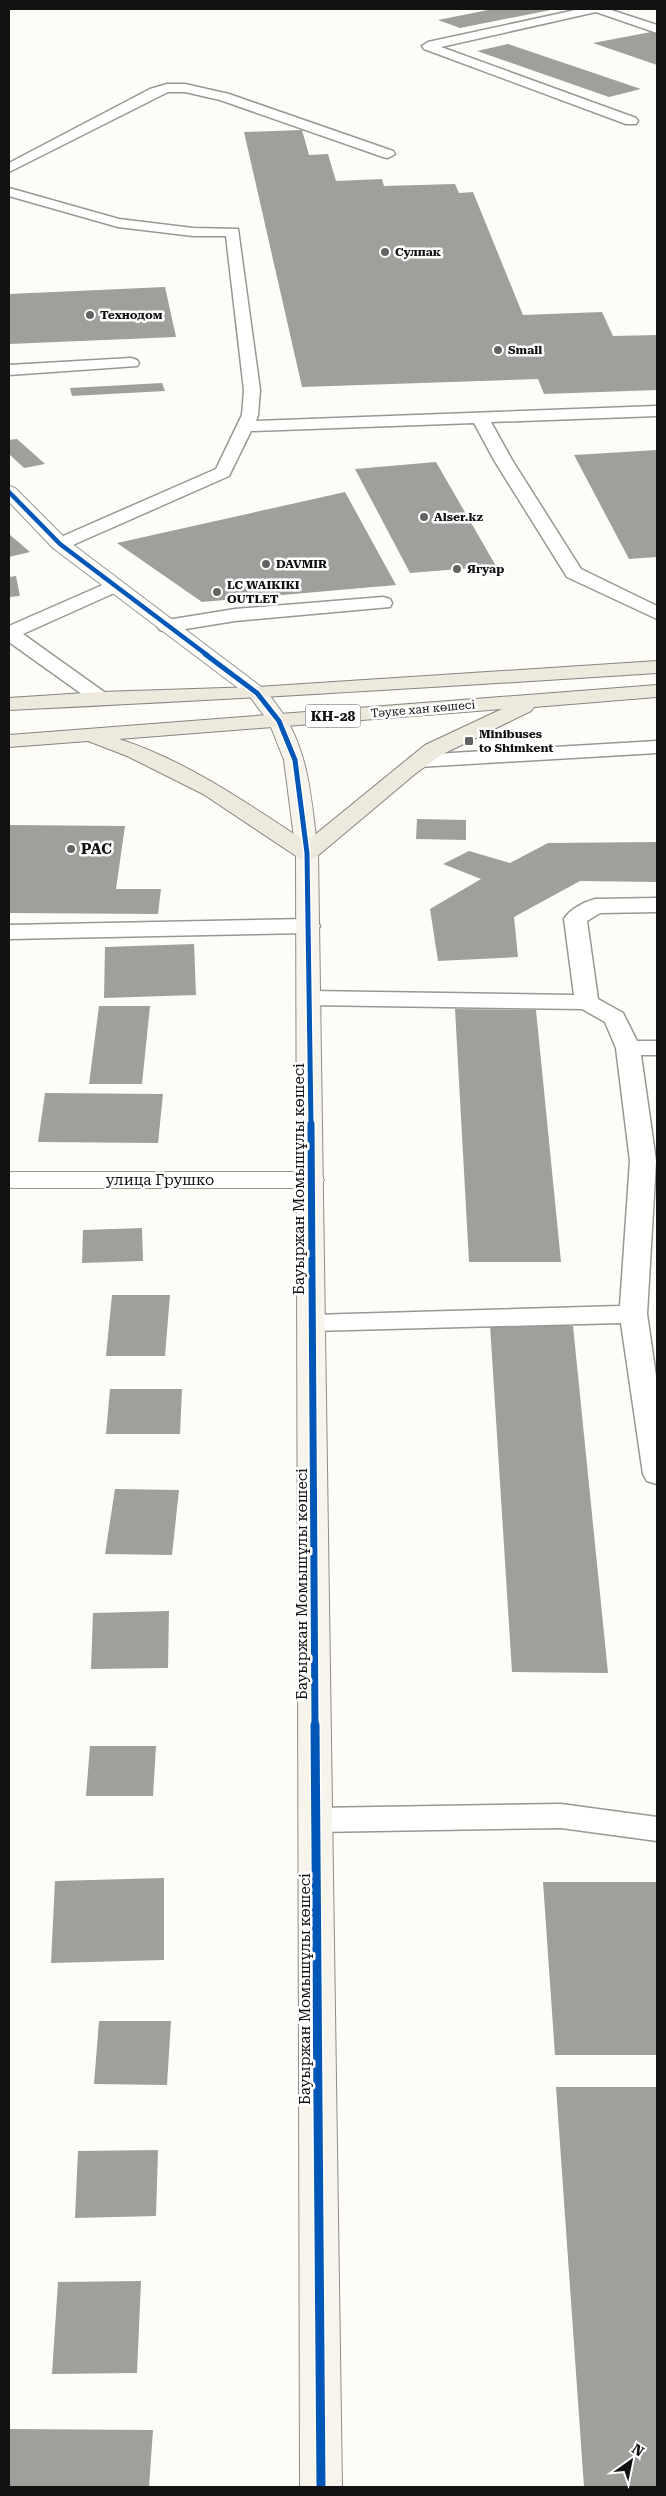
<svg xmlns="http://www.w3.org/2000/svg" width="666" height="2496" font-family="'Roboto Serif',serif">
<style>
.building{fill:#a19f9c}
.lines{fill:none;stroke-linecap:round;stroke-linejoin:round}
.lane-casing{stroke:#979795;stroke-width:3}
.street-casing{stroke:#979795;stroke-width:2}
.secondary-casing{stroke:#8e8d8b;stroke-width:2}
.primary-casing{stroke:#858482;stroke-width:2}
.lane{fill:#fffffe;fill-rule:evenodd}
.street{fill:#fffffe;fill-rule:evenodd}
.secondary{fill:#f6f4eb;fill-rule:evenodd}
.primary{fill:#ede9dc;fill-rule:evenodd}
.cycleway-far3-casing{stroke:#fff;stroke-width:6}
.cycleway-far2-casing{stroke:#fff;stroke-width:8}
.cycleway-far1-casing{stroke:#fff;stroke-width:10}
.cycleway-casing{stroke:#fff;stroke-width:12}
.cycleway-far3{stroke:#0057b8;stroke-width:4.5}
.cycleway-far2{stroke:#0057b8;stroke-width:5}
.cycleway-far1{stroke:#0057b8;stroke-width:7}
.cycleway{stroke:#0057b8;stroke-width:9}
.poi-dot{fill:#646362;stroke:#fff;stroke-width:2}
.labels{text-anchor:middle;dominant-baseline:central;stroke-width:5;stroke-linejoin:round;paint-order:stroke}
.far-poi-label{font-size:12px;font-weight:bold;fill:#111;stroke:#fff;text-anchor:start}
.far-street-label{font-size:12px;fill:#111;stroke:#fff}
.shield{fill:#fff;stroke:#585858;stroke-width:1}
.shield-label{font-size:14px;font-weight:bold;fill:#111}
.poi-label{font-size:15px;font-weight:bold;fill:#111;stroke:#fff;text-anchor:start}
.street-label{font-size:15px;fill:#111;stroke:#fff}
</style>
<rect width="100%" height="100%" fill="#fdfcf7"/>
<!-- building -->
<path class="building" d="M493,9H551V10L460,28L438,20Z
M651,32L657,34V65L593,43Z
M508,44L641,89L609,97L477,51Z
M302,130L309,155L328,154L336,181L382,179L384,186L455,184L459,193L473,192L523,315L602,312L613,336L657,335V390L544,394L538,379L302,387L244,132Z
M165,287L176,337L9,344V294Z
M162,383L165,391L72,396L70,388Z
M17,439L45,464L24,468L9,454V440Z
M657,450V557L629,559L574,455Z
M436,462L496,566L410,573L355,469Z
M345,492L396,585L202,602L117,543Z
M9,534L30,552L9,557Z
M16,576L20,596L9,597V577Z
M417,819L466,820V840L416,839Z
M9,825L125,826L116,889H161L158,914L9,913Z
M657,842V882L580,881L514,917L518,957L438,961L430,909L481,879L443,864L469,851L510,863L548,843Z
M194,944L196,995L104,998L105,947Z
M99,1006H150L142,1084H89Z
M455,1009L536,1010L561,1262H469Z
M45,1093L163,1094L158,1143L38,1142Z
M142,1228L143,1261L82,1263L83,1230Z
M112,1295H170L165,1356H106Z
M490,1325L573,1326L608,1673L512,1672Z
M110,1389H182L180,1434H106Z
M115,1489L179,1490L172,1555L105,1554Z
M169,1611L168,1668L91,1669L93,1613Z
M90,1746H156L153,1796H86Z
M164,1878V1960L51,1963L55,1881Z
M543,1882H657V2055H555Z
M99,2021H171L167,2085L94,2084Z
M556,2087H657V2487H584Z
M158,2150L156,2216L75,2218L78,2151Z
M141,2281L137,2373L52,2374L58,2282Z
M9,2429L153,2430L149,2487H9Z"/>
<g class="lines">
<defs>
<path id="lane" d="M580,9H608L657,25V33L596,12L441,47L636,118L638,121L636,124H626L424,49L422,46L428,42Z
M167,84H185L229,94L393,151L395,154L388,158L383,157L220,100L185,92H168L9,172V163L150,89Z
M9,188L119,219L193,228L238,229L260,390L258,415L256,421L657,406V416L491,422L512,460L581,569L657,606V619L567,577L494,460L474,423L251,431L229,476L66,548H54L51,544L54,540L216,469L242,415L244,390L226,236H193L118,227L9,196Z
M131,358L137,360L139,363L137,366L9,375V365Z
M114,580L121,582L123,586L121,590L23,634L107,694L110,698L107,702L100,704L93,702L9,642V626Z
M383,597L390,599L392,603L390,607L235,621L167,632L160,630L157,626L160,622L167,620L235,609Z
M657,741V753L418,767L411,765L408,761L411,757L418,755Z
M657,898V912L600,913L587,921L598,999L623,1013L637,1041H657V1055H641L656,1161L647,1314L657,1383V1484L647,1481L643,1474L621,1323L312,1331L302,1329L298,1323L302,1317L312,1315L620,1306L630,1161L616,1048L605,1022L582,1009L310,1005L302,1003L298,998L302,993L310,991L574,995L564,919C570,909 584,902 595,899Z
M309,919L317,921L320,926L317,931L309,933L9,939V925Z
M561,1804L657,1817V1841L561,1828L316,1832L304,1829L300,1820L304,1811L316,1808Z"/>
<path id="street" d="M9,486L15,488L67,540L264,689L267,693L264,697L257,699L250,697L53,548L9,502Z
M9,1172H311L320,1174L324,1180L320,1186L311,1188H9Z"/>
<path id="secondary" d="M257,687C267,689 270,696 276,704C310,747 311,801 318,853L342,2487H300L296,853L284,760L269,722L247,693L250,689Z"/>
<path id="primary" d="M657,661V673C441,687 225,700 9,710V698L100,692L257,687Z
M657,685V697L534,707L531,711L441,755L415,774L315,858L307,860L299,858L203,794L127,756L88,741L9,747V735ZM502,709L425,745L306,842C247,803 187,761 119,739Z"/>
</defs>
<!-- lane casing -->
<use href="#lane" class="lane-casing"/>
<!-- street casing -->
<use href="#street" class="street-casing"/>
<!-- secondary casing -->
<use href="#secondary" class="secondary-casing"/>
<!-- primary casing -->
<use href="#primary" class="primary-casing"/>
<!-- lane -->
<use href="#lane" class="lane"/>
<!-- street -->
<use href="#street" class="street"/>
<!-- secondary -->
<use href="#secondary" class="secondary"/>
<!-- primary -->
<use href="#primary" class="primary"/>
<defs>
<path id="cycleway-far3" d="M9,492L60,544L207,655"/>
<path id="cycleway-far2" d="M205,654L257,693L279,721L295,760L307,853L311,1125"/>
<path id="cycleway-far1" d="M311,1124L315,1727"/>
<path id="cycleway" d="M315,1725L321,2487"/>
</defs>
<!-- cycleway-far3 casing -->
<use href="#cycleway-far3" class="cycleway-far3-casing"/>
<!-- cycleway-far2 casing -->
<use href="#cycleway-far2" class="cycleway-far2-casing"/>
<!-- cycleway-far1 casing -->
<use href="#cycleway-far1" class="cycleway-far1-casing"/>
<!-- cycleway casing -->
<use href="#cycleway" class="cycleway-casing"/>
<!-- cycleway-far3 -->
<use href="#cycleway-far3" class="cycleway-far3"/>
<!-- cycleway-far2 -->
<use href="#cycleway-far2" class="cycleway-far2"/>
<!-- cycleway-far1 -->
<use href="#cycleway-far1" class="cycleway-far1"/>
<!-- cycleway -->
<use href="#cycleway" class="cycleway"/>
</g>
<!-- markers -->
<g class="poi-dot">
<circle cx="385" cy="252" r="5"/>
<circle cx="90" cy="315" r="5"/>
<circle cx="498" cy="350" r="5"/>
<circle cx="424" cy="517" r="5"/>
<circle cx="266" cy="564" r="5"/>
<circle cx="457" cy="569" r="5"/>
<circle cx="217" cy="592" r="5"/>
<rect x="464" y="736" width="10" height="10" rx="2.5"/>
<circle cx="71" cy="849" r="5"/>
</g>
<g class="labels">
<!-- far-poi labels -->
<g class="far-poi-label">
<text x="395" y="252">Сулпак</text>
<text x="100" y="315">Технодом</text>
<text x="508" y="350">Small</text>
<text x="434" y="517">Alser.kz</text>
<text x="276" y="564">DAVMIR</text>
<text x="467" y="569">Ягуар</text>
<text x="227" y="585">LC WAIKIKI<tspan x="227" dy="14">OUTLET</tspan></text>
<text x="479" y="734">Minibuses<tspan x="479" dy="14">to Shimkent</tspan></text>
</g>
<!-- far-street labels -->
<g class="far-street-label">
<text transform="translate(423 709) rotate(-5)">Тәуке хан көшесі</text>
</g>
<!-- shield labels -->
<rect class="shield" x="305.5" y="704.5" width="55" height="23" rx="4"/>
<g class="shield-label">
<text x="333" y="716">КН-28</text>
</g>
<!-- poi labels -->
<g class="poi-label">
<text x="81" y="849">РАС</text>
</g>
<!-- street labels -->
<g class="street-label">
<text transform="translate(299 1179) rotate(-90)">Бауыржан Момышұлы көшесі</text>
<text x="160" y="1180">улица Грушко</text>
<text transform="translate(302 1584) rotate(-90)">Бауыржан Момышұлы көшесі</text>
<text transform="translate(305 1989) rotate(-90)">Бауыржан Момышұлы көшесі</text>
</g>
</g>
<!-- border -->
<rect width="666" height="2496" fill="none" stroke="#111111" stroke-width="20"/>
<!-- north arrow -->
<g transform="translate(631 2461) rotate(33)" stroke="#ffffff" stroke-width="4" paint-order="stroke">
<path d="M0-4L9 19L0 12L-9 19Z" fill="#111111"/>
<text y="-8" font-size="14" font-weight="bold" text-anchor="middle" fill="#111111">N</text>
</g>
</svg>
